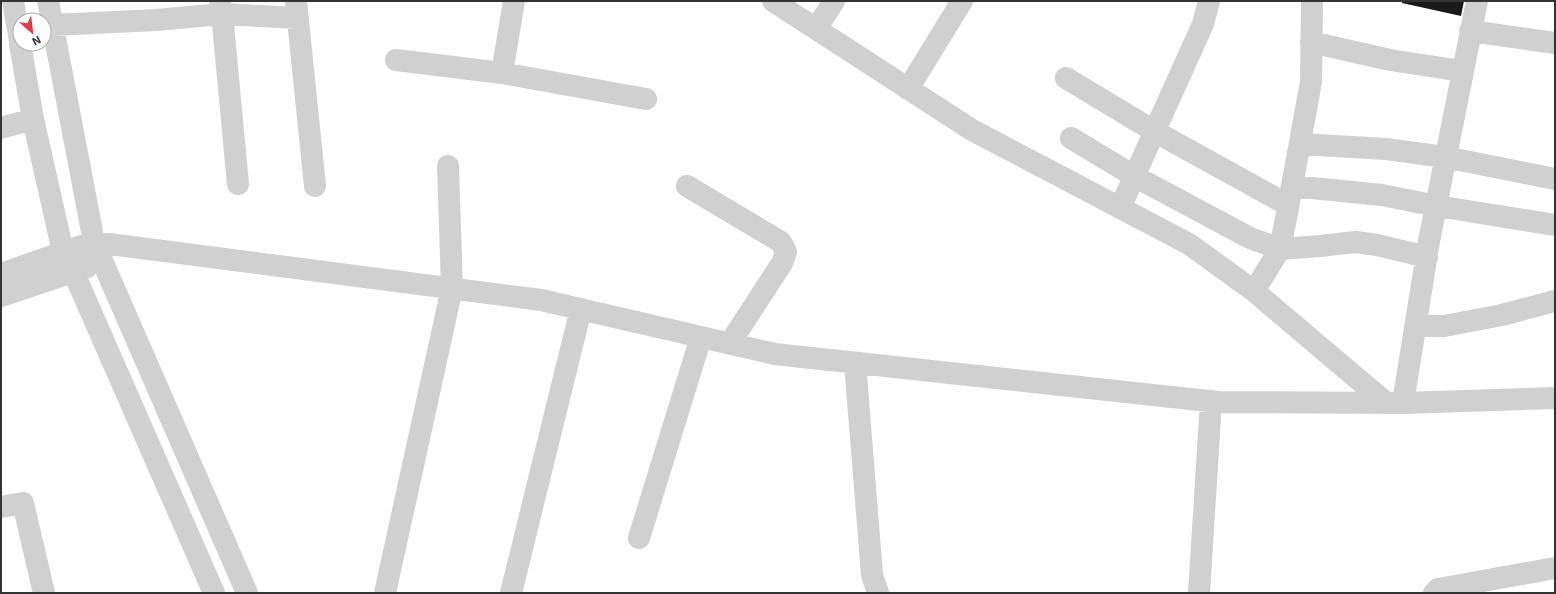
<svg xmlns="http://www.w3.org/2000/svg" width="1556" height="594" font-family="'Exo 2',sans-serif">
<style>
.building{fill:#1a1a1a}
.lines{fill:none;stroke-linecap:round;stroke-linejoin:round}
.minor{stroke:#d0d0d0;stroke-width:22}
</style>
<rect width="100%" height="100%" fill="#fff"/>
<!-- building -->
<path class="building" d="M1402,1H1464L1461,16L1402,3Z"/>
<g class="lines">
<!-- minor -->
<path class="minor" d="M13,1L20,41
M48,1L94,242L247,593
M296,1L315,186
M773,1L972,130L1189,244L1254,291L1385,402
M52,25L156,20L222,14L220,1
M816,29L834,1
M1470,31L1555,43
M1311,42L1390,60L1462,71
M20,44L33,119L63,252L73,271L214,593
M396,60L502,73L646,99
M502,73L514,1
M1066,78L1154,131L1288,205
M908,89L962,1
M1,128L33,119
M1071,138L1134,176L1250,238L1280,249L1320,246L1356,242L1377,245L1427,257
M1300,144L1386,149L1445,157L1555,179
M238,184L222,14L298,18
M687,186L781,242L786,252L782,263L730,343
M1292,186L1382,195L1437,206L1555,225
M1120,208L1203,24L1209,1
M1,274L63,252L94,242L541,300L775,354L1218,402L1403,403L1555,398
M1254,291L1280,249L1287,213L1311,82L1312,1
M1,296L87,267
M1416,326H1444L1502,315L1555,301
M855,363L872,575L878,593
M1403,403L1429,241L1477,1
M1,507L23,503L44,593
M639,538L701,337
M385,593L452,288L448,166
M511,593L581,309
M1199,593L1211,401
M1434,593L1438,589L1555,568"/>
</g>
<!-- border -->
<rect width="1556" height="594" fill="none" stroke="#333333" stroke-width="4"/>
<!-- north arrow -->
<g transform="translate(32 32) rotate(152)"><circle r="19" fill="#ffffff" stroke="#adadad"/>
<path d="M0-3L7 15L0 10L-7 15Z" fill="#e63946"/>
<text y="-6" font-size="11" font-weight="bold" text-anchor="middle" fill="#333333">N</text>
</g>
</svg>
